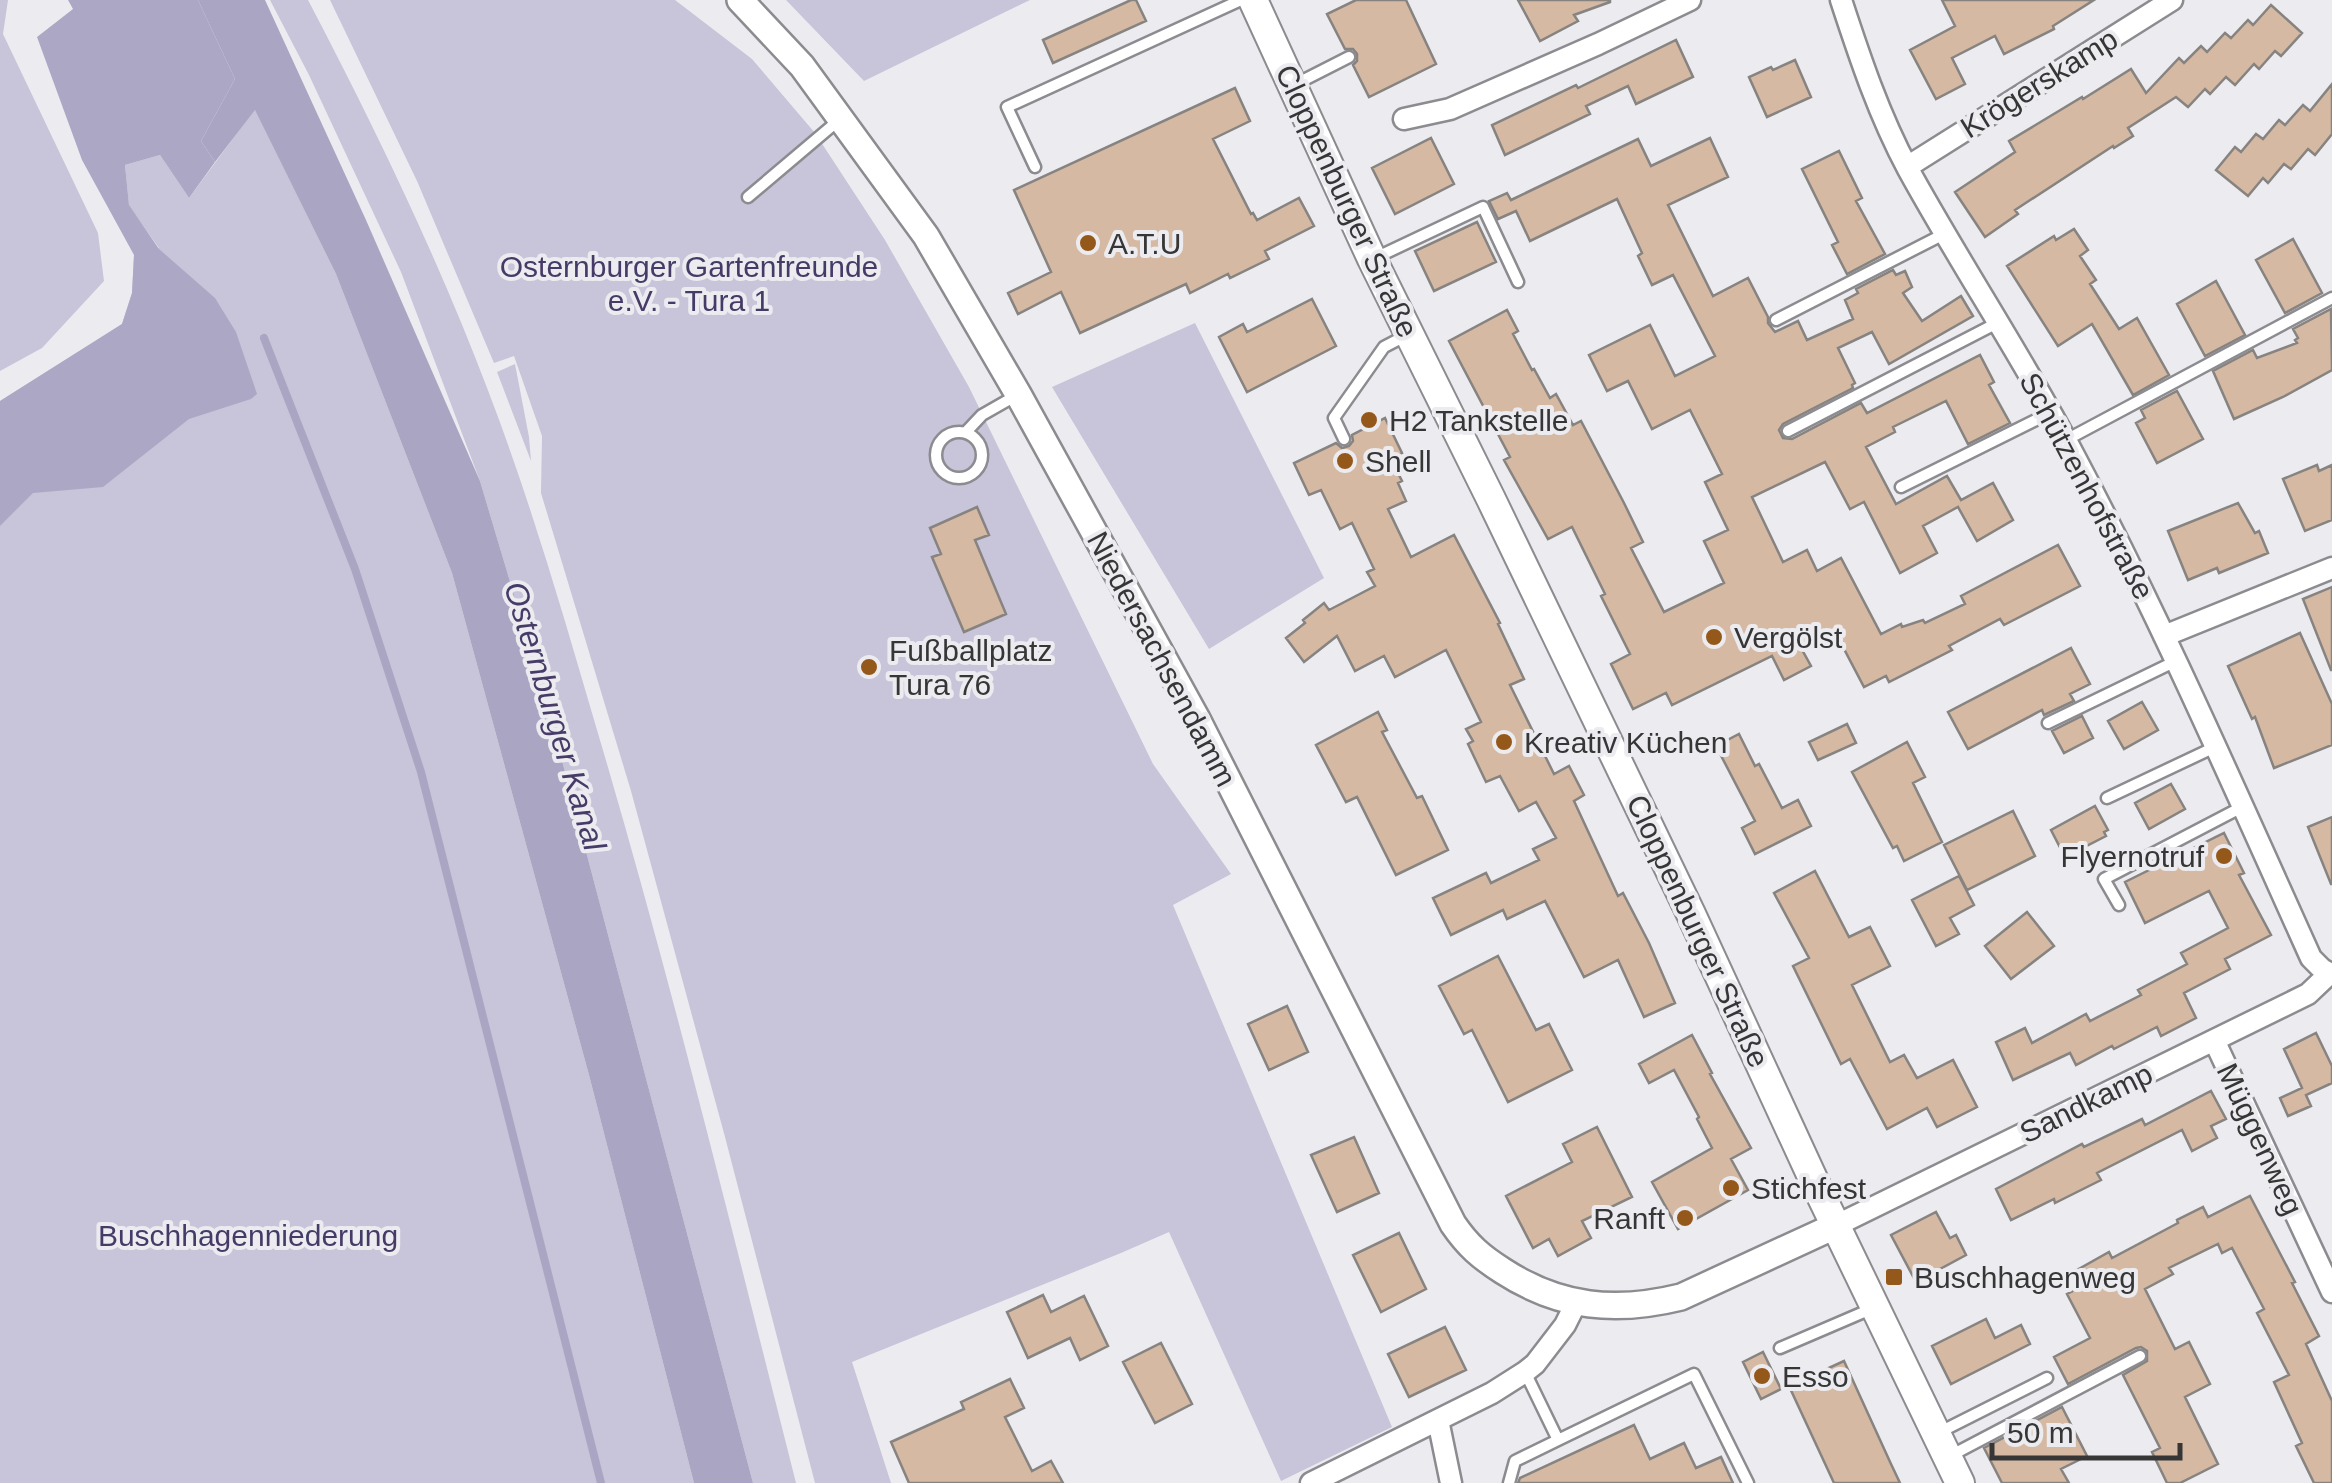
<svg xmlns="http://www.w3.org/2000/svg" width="2332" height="1483" font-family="Helvetica,sans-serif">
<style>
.green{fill:#c8c4d9}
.forest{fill:#aca7c5}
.water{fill:#aaa5c3}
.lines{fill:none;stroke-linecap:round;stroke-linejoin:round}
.stream{stroke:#aaa5c3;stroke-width:8}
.building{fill:#d5b9a3;stroke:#868380;stroke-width:2.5}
.service-casing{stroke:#8c8b8f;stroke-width:15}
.minor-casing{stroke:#8c8b8f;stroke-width:25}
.tertiary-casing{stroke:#8c8b8f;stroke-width:30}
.secondary-casing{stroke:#8c8b8f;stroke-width:32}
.service{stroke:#fff;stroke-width:10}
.minor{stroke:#fff;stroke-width:20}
.tertiary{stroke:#fff;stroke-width:25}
.secondary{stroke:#fff;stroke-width:28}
.poi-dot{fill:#95581b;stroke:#ececf0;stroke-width:4}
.labels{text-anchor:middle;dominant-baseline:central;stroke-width:8;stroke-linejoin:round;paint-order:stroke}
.street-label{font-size:30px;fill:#363637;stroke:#ececf0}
.poi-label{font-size:30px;fill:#363637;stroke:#ececf0;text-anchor:start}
.park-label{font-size:30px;fill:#463b67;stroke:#ececf0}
.water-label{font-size:32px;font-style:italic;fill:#473c68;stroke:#ececf0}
</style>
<rect width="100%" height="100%" fill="#ececf0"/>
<!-- green -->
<path class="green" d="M0,0H8L3,34L98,233L104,281L42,348L0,371Z
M270,0H308C375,128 438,258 489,393C531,503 564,617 597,730C671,979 732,1231 796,1483H753L551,719L480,481L401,272L309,75Z
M330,0H675L752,59L815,133L885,240L969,387L1153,764L1231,874L1173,905L1392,1427L1281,1481L1169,1232L1121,1253L852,1362L891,1483H815L725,1137L631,791L541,493L542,436L514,356L494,363L417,181Z
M786,0H1030L864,81Z
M255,109L336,274L452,573L589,1075L694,1483H0V401L122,324L132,293L134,255L159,248L129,206L125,165L160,155L189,198Z
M1195,323L1324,578L1209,649L1052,387Z
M515,364L529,437L531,461L497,372Z"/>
<!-- forest -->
<path class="forest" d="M68,0H198L235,79L201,141L215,162L189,198L160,155L125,165L129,205L159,249L215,298L236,332L257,394L251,399L189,419L103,487L33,493L0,526V401L122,324L132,293L134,255L82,160L37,37L73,9Z"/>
<!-- water -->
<path class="water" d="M198,0H265L366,220L480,481L551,719L753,1483H694L589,1075L452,573L336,274L255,110L215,162L201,141L235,79Z"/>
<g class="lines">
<!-- stream -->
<path class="stream" d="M264,338L355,569L421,772L601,1483"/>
</g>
<!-- building -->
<path class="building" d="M1131,0H1136L1146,21L1053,63L1043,40Z
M1356,0H1406L1436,64L1369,97L1353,65L1357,61V54L1353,49H1345L1327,14Z
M1518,0H1610V2L1574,15L1578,21L1540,41Z
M1942,0H2094L2053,26L2054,29L2004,54L1995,36L1952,58L1965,84L1936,99L1910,50L1955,26Z
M2271,5L2302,33L2281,56L2275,51L2259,69L2254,64L2235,85L2226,77L2210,94L2205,89L2188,107L2176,97L2128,128L2133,136L2114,148L2113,146L2015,210L2018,214L1985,237L1955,192L2015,152L2009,141L2082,97L2083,99L2131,69L2146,93L2179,58L2184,63L2201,46L2207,52L2225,33L2231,38L2248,20L2253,25Z
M1676,40L1693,77L1636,104L1628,86L1586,106L1590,114L1505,155L1492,125L1576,85L1578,88Z
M1795,60L1811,97L1767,117L1749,77L1771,67L1773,70Z
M2332,84V134L2315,155L2308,149L2291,169L2284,164L2268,183L2263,178L2248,196L2216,170L2235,147L2241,152L2256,134L2263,139L2279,120L2285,125L2303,105L2310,111Z
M1235,88L1250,121L1213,139L1251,214L1253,213L1257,220L1299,198L1314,226L1265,251L1269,259L1230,278L1228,274L1190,293L1186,284L1080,333L1061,292L1018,314L1008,293L1051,272L1014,190Z
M1431,138L1454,184L1395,214L1372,168Z
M1710,138L1728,177L1668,205L1713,296L1748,278L1768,317V323L1775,332L1798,321L1807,340L1853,319L1845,300L1858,293L1856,289L1893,270L1896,275L1905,271L1912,287L1903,293L1922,321L1961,296L1973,316L1889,364L1872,332L1838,348L1855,383L1852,385L1853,388L1783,424L1779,430L1783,438L1792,439L1861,403L1867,413L1980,355L1994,382L1989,385L2010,423L1968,444L1946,401L1893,427L1895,432L1866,447L1896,504L1947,476L1961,500L1993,483L2013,520L1977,541L1958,507L1923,526L1937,553L1900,573L1864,502L1850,509L1825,462L1752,497L1783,562L1807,550L1817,571L1841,558L1881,634L1901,624L1902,627L1923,620L1925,623L1965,604L1961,596L2058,545L2080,586L2004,625L2000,619L1949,646L1952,650L1889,682L1886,676L1864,687L1834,630L1800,646L1811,666L1784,680L1772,656L1672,705L1666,693L1633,709L1611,664L1630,654L1601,596L1605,594L1572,527L1548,539L1504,460L1510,457L1449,341L1507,310L1518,331L1513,334L1532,370L1534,369L1550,398L1556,394L1573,425L1581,421L1624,503L1643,542L1631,548L1664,612L1724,583L1704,541L1728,530L1705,482L1722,474L1690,410L1652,429L1628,381L1607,391L1589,355L1650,325L1675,376L1715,356L1673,275L1652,285L1638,256L1642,253L1617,199L1530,241L1516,211L1498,219L1489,201L1507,193L1511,200L1638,139L1651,166Z
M1839,151L1862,198L1856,201L1885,254L1847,274L1832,245L1838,242L1802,169Z
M1477,222L1496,262L1434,291L1415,251Z
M2074,229L2088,250L2080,256L2096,280L2090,284L2119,329L2137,318L2169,375L2133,395L2092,324L2058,346L2007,266L2054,236L2056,240Z
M2293,239L2322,293L2285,313L2256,260Z
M2216,281L2245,335L2205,356L2177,304Z
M1312,299L1336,346L1247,392L1219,337L1243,324L1247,332Z
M2331,309L2332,370L2283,397L2234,419L2213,371L2253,350L2257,358L2297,343L2295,340L2298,338L2293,329Z
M2177,391L2203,439L2157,463L2136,423L2145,418L2141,410Z
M1385,418L1402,453L1391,459L1402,481L1398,483L1406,501L1388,509L1411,557L1454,535L1500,623L1498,624L1524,679L1510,685L1554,774L1569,766L1584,795L1574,801L1618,896L1623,893L1649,943L1675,1003L1644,1017L1618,960L1584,977L1545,901L1507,919L1503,910L1451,935L1433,898L1486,873L1491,883L1539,860L1533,849L1556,838L1536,802L1519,811L1500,776L1486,782L1468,744L1473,741L1466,729L1481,722L1446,650L1395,677L1384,656L1355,671L1337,636L1304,662L1286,638L1305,623L1303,620L1324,603L1329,610L1375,586L1367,572L1374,569L1352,523L1340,529L1321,490L1309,495L1294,463L1336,443L1342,448L1349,446L1353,441L1352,435Z
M2317,465L2319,471L2332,465V520L2305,531L2283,479Z
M2238,503L2255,533L2259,531L2268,553L2219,573L2217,568L2188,580L2168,531Z
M977,507L989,535L975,540L1006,614L964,632L932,557L941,554L930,528Z
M2332,587V670H2331L2303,599Z
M2300,633L2332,704V745L2274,768L2255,717L2252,719L2228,666Z
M2071,648L2090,684L2070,694L2074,701L2044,715L2042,710L1968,749L1948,712Z
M2142,702L2158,730L2124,749L2108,721Z
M1378,712L1387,730L1382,732L1417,798L1422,796L1448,850L1396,875L1357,797L1346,802L1316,745Z
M2082,716L2093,738L2064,753L2052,731Z
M1847,724L1856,743L1818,760L1809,742Z
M1739,734L1755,766L1759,764L1782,808L1798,800L1811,826L1755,854L1742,828L1755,821L1716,746Z
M1907,742L1925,777L1913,783L1942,842L1904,861L1897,846L1893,848L1852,772Z
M2171,784L2185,809L2149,829L2135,803Z
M2095,806L2108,830L2104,832L2106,836L2065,857L2051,830Z
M2013,811L2035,856L1967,890L1944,845Z
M2332,817V884H2331L2308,827Z
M2224,833L2244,873L2239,875L2271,935L2225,959L2230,969L2184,993L2196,1018L2161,1036L2157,1027L2114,1049L2112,1046L2076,1065L2070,1053L2013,1080L1996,1042L2025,1028L2032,1043L2086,1014L2090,1021L2141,995L2138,990L2187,964L2181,953L2228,928L2209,891L2145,923L2125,882Z
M1815,871L1849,937L1870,927L1890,966L1852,985L1890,1062L1904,1055L1917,1078L1953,1060L1977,1107L1937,1127L1927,1108L1887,1129L1850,1059L1841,1064L1793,966L1809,958L1774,893Z
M1959,876L1974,905L1950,918L1959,934L1936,946L1912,900Z
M2027,912L2054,946L2011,979L1985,946Z
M1498,956L1536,1030L1549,1024L1572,1070L1508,1102L1472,1030L1464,1034L1439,986Z
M1287,1006L1308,1052L1269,1070L1248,1024Z
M2316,1033L2332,1066V1083L2306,1095L2311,1106L2288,1116L2280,1098L2302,1088L2284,1049Z
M1692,1035L1712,1073L1710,1074L1751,1148L1731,1159L1748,1190L1678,1229L1652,1182L1712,1148L1697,1119L1699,1117L1674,1070L1649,1083L1639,1064Z
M2211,1091L2226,1119L2211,1126L2217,1138L2192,1151L2182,1130L2097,1173L2101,1180L2055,1203L2054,1199L2011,1220L1996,1189L2082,1144L2084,1147L2142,1119L2145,1125Z
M1597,1127L1632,1197L1582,1221L1591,1238L1558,1256L1549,1239L1533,1248L1506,1196L1572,1162L1563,1144Z
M1354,1137L1379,1193L1337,1212L1311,1155Z
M2250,1196L2295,1282L2292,1283L2319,1336L2306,1344L2332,1401V1483H2314L2296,1446L2302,1443L2274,1382L2289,1375L2257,1313L2264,1309L2232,1248L2222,1253L2218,1244L2169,1268L2173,1274L2145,1289L2175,1349L2189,1342L2210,1384L2185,1397L2218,1464L2180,1483H2167L2152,1452L2160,1448L2123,1375L2147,1361V1351L2141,1347L2136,1348L2068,1384L2054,1357L2090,1338L2067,1294L2085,1285L2077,1270L2109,1252L2112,1258L2178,1223L2177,1220L2203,1207L2208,1217Z
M1936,1212L1950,1238L1956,1235L1966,1255L1916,1282L1891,1235Z
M1399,1233L1426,1289L1381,1312L1353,1255Z
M1043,1295L1051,1312L1084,1296L1108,1346L1080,1360L1070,1338L1028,1358L1007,1312Z
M1986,1319L1995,1338L2021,1325L2030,1344L1951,1384L1932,1346Z
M1445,1327L1466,1370L1409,1397L1388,1354Z
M1161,1343L1192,1404L1155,1423L1123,1362Z
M1763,1352L1781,1389L1761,1399L1743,1362Z
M1844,1361L1891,1464L1900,1483H1834L1789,1386Z
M1010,1379L1024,1408L1005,1417L1032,1471L1051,1461L1063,1483H909L891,1442L964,1409L961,1402Z
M2062,1407L2087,1456L2061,1469L2069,1483H2002L1984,1448Z
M1634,1425L1650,1459L1684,1443L1696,1468L1721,1457L1733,1483H1518L1520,1478Z"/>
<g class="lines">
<defs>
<path id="service" d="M1294,85L1349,57
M1035,167L1007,107L1241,0
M748,197L839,120
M1373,259L1483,207L1518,282
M1776,320L1944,234
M1788,431L1999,322
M936 455a23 23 0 1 1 46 0a23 23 0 1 1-46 0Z
M966,432L982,415L1017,395
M1344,439L1334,418L1384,347L1407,335
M2066,440L2332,298
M1901,487L2050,413
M2048,723L2176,661
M2107,798L2215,747
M2119,905L2104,879L2242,807
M1780,1348L1871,1309
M1936,1434L2047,1378
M1558,1440L1694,1374L1748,1483
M1950,1456L2140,1356
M1509,1483L1515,1461L1558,1440L1525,1372"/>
<path id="minor" d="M1841,0C1860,58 1879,115 1908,169C1959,262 2018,350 2068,444C2157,611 2233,785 2311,958L2322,969L2332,975
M1404,119L1450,109L1598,44L1690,0
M1907,167L2172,0
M2164,636L2332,568
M2214,1040L2332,1292
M1835,1226L2308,994L2329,974
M1438,1420L1451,1483
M1311,1483L1492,1393L1525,1372L1535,1364L1565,1325L1576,1303"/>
<path id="tertiary" d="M740,0L802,66L926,236L1018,394L1197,719L1453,1224C1468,1246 1481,1257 1503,1271C1560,1308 1616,1313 1681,1297L1835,1226"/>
<path id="secondary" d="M1253,0L1372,259L1491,499L1691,914L1814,1181L1960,1483"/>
</defs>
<!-- service casing -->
<use href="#service" class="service-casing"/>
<!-- minor casing -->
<use href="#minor" class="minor-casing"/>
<!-- tertiary casing -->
<use href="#tertiary" class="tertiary-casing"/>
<!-- secondary casing -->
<use href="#secondary" class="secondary-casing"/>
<!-- service -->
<use href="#service" class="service"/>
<!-- minor -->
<use href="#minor" class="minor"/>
<!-- tertiary -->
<use href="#tertiary" class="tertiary"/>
<!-- secondary -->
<use href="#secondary" class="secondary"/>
</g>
<!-- markers -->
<g class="poi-dot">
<circle cx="1088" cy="243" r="10"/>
<circle cx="1369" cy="420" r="10"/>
<circle cx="1345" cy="461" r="10"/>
<circle cx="1714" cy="637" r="10"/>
<circle cx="869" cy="667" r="10"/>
<circle cx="1504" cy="742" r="10"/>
<circle cx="2224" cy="856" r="10"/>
<circle cx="1731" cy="1188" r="10"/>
<circle cx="1685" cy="1218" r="10"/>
<rect x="1884" y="1267" width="20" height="20" rx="5"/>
<circle cx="1762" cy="1376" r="10"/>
</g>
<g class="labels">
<!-- street labels -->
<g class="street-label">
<text transform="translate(2039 83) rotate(-32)">Krögerskamp</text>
<text transform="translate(1347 201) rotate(65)">Cloppenburger Straße</text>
<text transform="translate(2087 486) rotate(62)">Schützenhofstraße</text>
<text transform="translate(1162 659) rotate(62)">Niedersachsendamm</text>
<text transform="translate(1698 931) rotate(65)">Cloppenburger Straße</text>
<text transform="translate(2086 1103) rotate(-26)">Sandkamp</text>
<text transform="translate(2260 1139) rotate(65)">Müggenweg</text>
</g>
<!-- poi labels -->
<g class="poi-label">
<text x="1108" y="243">A.T.U</text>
<text x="1389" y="420">H2 Tankstelle</text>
<text x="1365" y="461">Shell</text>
<text x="1734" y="637">Vergölst</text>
<text x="889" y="650">Fußballplatz<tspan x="889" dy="34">Tura 76</tspan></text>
<text x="1524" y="742">Kreativ Küchen</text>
<text x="2204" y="856" text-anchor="end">Flyernotruf</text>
<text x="1751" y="1188">Stichfest</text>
<text x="1665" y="1218" text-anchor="end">Ranft</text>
<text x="1914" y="1277">Buschhagenweg</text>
<text x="1782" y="1376">Esso</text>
</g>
<!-- park labels -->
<g class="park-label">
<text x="689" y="266">Osternburger Gartenfreunde<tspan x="689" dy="34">e.V. - Tura 1</tspan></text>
<text x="248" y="1235">Buschhagenniederung</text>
</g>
<!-- water labels -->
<g class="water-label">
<text transform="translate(555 716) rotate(73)">Osternburger Kanal</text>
</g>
</g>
<!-- scale -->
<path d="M1992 1443v15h188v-15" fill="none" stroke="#363637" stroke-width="5"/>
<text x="2007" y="1443" font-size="30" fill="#363637" stroke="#ececf0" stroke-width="8" paint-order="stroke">50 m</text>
</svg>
